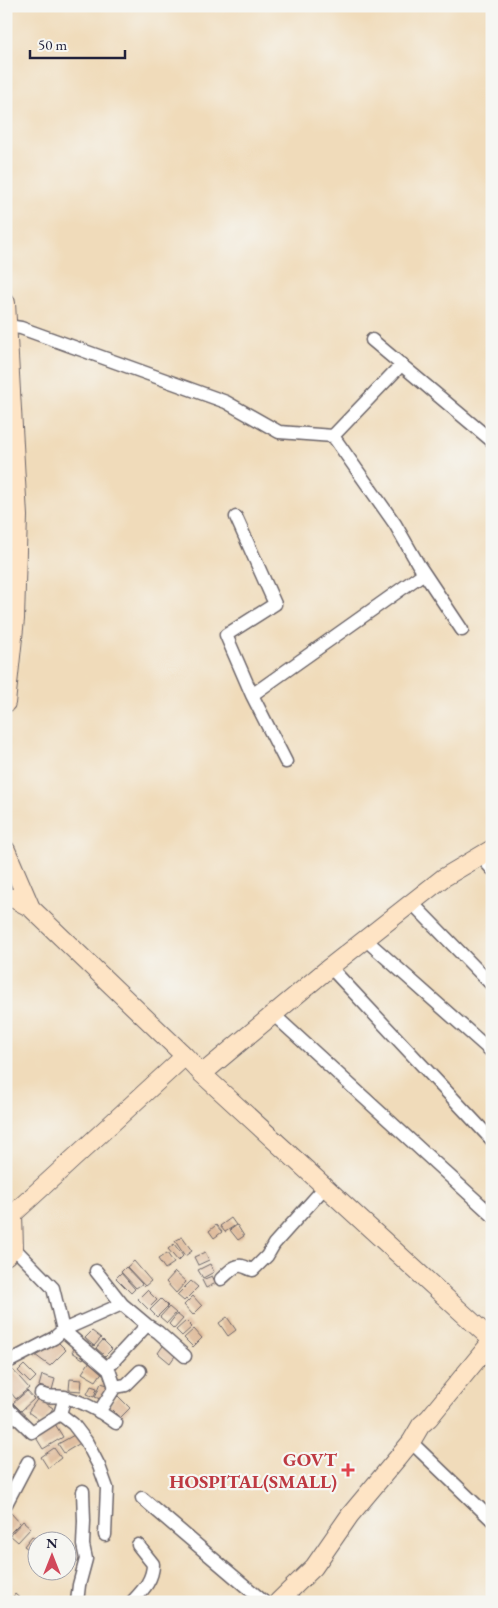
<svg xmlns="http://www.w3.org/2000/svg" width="498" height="1608" font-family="'EB Garamond',serif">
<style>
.building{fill:#deb998}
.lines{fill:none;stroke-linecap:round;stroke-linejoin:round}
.street-casing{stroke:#6a6367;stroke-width:15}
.secondary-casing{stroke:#6a6367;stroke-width:20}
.street{stroke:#fff;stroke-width:12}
.secondary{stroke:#fee4c5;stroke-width:18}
.health-dot{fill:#e0444e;stroke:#f6f6f2;stroke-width:2}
.labels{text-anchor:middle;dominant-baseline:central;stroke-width:4.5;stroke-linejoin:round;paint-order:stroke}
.health-label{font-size:19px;font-weight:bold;fill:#be3a42;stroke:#f6f6f2;text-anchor:end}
</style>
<rect width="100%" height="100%" fill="#f6f6f2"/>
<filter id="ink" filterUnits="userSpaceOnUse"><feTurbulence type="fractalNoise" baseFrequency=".02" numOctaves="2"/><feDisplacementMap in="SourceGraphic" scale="10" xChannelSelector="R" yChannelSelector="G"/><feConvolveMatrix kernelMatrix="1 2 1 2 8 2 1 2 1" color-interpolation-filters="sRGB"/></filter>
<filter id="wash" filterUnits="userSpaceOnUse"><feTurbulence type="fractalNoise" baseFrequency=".0096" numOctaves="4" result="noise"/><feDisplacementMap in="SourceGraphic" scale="20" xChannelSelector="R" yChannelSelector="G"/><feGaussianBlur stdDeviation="1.12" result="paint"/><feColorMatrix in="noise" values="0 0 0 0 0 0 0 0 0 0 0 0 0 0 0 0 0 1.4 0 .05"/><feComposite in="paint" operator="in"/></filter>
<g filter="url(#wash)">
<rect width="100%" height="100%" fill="#f0dbba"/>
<g id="blocks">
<!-- building -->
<path class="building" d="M231,1218L236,1225L225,1232L220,1226Z
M216,1225L222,1232L214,1238L209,1231Z
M237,1225L244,1236L238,1240L230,1230Z
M182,1237L192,1251L185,1256L175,1241Z
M174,1244L183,1256L178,1261L168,1249Z
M205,1252L209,1260L198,1265L194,1257Z
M167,1253L174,1263L165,1269L158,1259Z
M134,1261L151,1281L145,1286L127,1267Z
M210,1264L214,1272L203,1278L198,1270Z
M126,1267L142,1284L136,1288L121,1272Z
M175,1272L186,1282L176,1293L166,1282Z
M121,1273L135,1289L131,1293L116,1278Z
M212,1276L216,1283L206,1288L202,1280Z
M191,1281L198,1287L184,1301L177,1295Z
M147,1290L157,1300L148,1309L138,1299Z
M193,1296L202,1306L193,1315L184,1305Z
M161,1299L168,1306L157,1317L150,1310Z
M169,1307L176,1313L167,1323L160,1317Z
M177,1314L183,1319L174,1329L169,1324Z
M227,1317L236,1330L228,1336L219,1323Z
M186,1321L192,1327L182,1336L176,1330Z
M194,1329L202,1338L193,1347L184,1338Z
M92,1331L101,1338L94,1346L85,1338Z
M56,1340L66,1350L50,1366L35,1355Z
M103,1340L112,1349L105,1356L96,1348Z
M165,1343L177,1353L170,1363L158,1353Z
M77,1345L87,1353L83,1359L72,1352Z
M92,1358L105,1368L96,1381L82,1373Z
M24,1365L36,1377L30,1383L18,1371Z
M12,1369L29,1388L16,1399L6,1387V1374Z
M42,1375L55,1379L52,1390L39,1386Z
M70,1379L82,1380L81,1391L69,1390Z
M101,1383L111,1386L105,1401L95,1397Z
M91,1386L97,1388L94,1397L87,1394Z
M27,1391L34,1399L21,1411L13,1403Z
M118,1396L130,1408L120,1418L108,1406Z
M38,1398L53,1408L43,1423L28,1412Z
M55,1424L63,1437L43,1449L35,1436Z
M76,1434L82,1442L64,1453L58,1444Z
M54,1448L61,1458L48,1468L41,1457Z
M10,1512L20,1523L9,1534L6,1532V1516Z
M23,1521L31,1528L18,1542L10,1535Z
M32,1536L38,1540V1556L24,1546Z
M15,1594L24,1602H9Z"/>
</g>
</g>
<g filter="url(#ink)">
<use href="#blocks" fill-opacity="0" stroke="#6a6367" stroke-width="1"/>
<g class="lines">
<defs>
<path id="street" d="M8,326L21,328L226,402L279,432L333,436
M372,340L492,441
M402,364L333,436L395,524L418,564L462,630
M236,517L275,604L226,635L252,695
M286,762L252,695L424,573
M480,856L492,869
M412,903L492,985
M366,940L492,1052
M330,967L492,1140
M274,1015L492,1215
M14,1248L53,1288L63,1330L109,1370L115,1387
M96,1271L122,1304L147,1325L158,1332L185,1356
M221,1279C226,1275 235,1264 242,1266C247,1267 248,1269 253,1270L267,1256L274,1244L325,1187
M6,1363L54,1338L63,1330L122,1304
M107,1368L147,1325
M41,1394C50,1399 55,1395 64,1397C82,1401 101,1412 116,1423
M6,1407L32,1432L60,1414L65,1397
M99,1412L115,1387L126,1385L140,1371
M60,1414L73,1424L86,1441L99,1466L107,1488L105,1535
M411,1442L492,1520
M142,1498L264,1602
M6,1504L28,1462
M77,1602L79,1585L86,1559L83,1545L84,1521L83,1491
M132,1602C143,1590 153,1580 153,1564L138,1545"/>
<path id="secondary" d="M6,303L18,516L15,619L6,703
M6,850L31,908
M6,897L12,898L31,908L185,1056L202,1074L492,1340
M202,1074L330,967L443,878L492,849
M6,1256L14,1248L13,1214L185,1056
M278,1602L314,1567L350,1515L411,1442L421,1425L429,1418L492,1341"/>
</defs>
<!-- street casing -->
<use href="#street" class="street-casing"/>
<!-- secondary casing -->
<use href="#secondary" class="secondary-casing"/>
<!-- street -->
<use href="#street" class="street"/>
<!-- secondary -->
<use href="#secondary" class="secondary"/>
</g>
</g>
<!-- markers -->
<path class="health-dot" d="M345.5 1462.5h5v5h5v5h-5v5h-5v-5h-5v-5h5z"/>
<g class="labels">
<!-- health labels -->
<g class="health-label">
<text x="337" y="1459">GOVT<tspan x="337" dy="22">HOSPITAL(SMALL)</tspan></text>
</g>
</g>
<!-- margin -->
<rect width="498" height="1608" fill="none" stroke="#f6f6f2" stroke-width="25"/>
<!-- north arrow -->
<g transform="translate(52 1556)"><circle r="24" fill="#f6f6f2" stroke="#a1a1a9"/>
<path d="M0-4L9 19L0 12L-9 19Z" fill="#d1495b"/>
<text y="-8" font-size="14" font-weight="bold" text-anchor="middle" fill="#22223b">N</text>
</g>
<!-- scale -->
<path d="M30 50v8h95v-8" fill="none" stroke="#22223b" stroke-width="2.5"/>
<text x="38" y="50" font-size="15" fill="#22223b" stroke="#f6f6f2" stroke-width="4" paint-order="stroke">50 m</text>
</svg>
